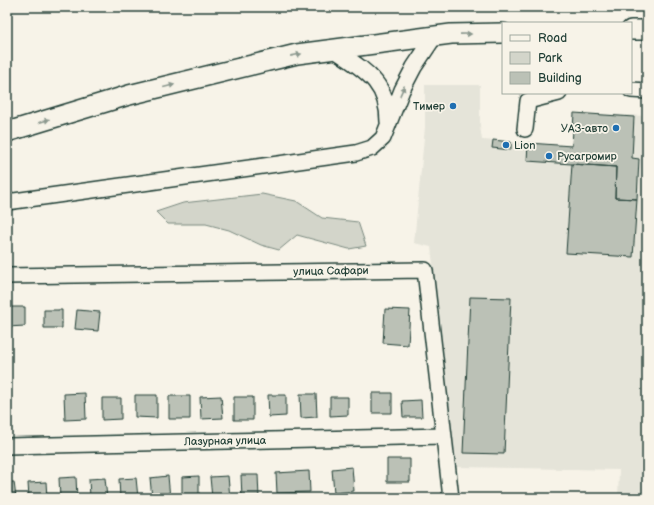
<svg xmlns="http://www.w3.org/2000/svg" width="654" height="505" font-family="'Balsamiq Sans',sans-serif">
<style>
.built{fill:#e5e4d9}
.green{fill:#d3d5ca;stroke:#79897f}
.building{fill:#bbc1b6;stroke:#1f3d34}
.lines{fill:none;stroke-linecap:round;stroke-linejoin:round}
.minor-casing{stroke:#1f3d34;stroke-width:18}
.major-casing{stroke:#1f3d34;stroke-width:22}
.minor{stroke:#f7f3e8;stroke-width:15}
.major{stroke:#f7f3e8;stroke-width:19}
.oneway{fill:#8b988e}
.poi-dot{fill:#1f6fb2;stroke:#f7f3e8;stroke-width:1.5}
.labels{text-anchor:middle;dominant-baseline:central;stroke-width:3.5;stroke-linejoin:round;paint-order:stroke}
.poi-label{font-size:11px;fill:#1f3d34;stroke:#f7f3e8;text-anchor:end}
.street-label{font-size:11px;fill:#1f3d34;stroke:#f7f3e8}
</style>
<rect width="100%" height="100%" fill="#f7f3e8"/>
<filter id="ink" filterUnits="userSpaceOnUse"><feTurbulence type="fractalNoise" baseFrequency=".025" numOctaves="2"/><feDisplacementMap in="SourceGraphic" scale="8" xChannelSelector="R" yChannelSelector="G"/><feConvolveMatrix kernelMatrix="1 2 1 2 8 2 1 2 1" color-interpolation-filters="sRGB"/></filter>
<g filter="url(#ink)">
<!-- built -->
<path class="built" d="M425,85H480V126L482,140L572,146L574,113L647,116V498H618L619,470L456,467L431,247L414,243L425,127Z"/>
<!-- green -->
<path class="green" d="M262,194L296,201L322,218L358,222L366,246L349,249L297,235L279,250L261,245L229,230L206,224H168L156,212L183,203Z"/>
<!-- building -->
<path class="building" d="M574,113L634,117L632,158L639,159L637,199L615,198L616,167L527,161L528,143L572,146Z
M493,140L511,142V150L492,148Z
M572,164L616,167L615,198L637,199L633,257L566,253Z
M470,297L511,298L504,454L463,453Z
M7,307H25V326L7,327Z
M385,309L410,310L408,345L383,343Z
M44,310H62V328H44Z
M77,310L100,312L98,331L75,329Z
M85,393L86,419L65,420L64,394Z
M372,393H392V413H372Z
M300,394H316L317,417L301,418Z
M135,395H157V418L135,417Z
M268,395H286V416L269,417Z
M169,396H190V419H169Z
M221,396L223,418L201,419L200,397Z
M234,397H253V420H234Z
M330,397H348V415L330,416Z
M102,398H121V419L102,420Z
M421,400L422,417H403L402,401Z
M387,459H410V482H387Z
M352,467L354,491L334,493L332,469Z
M309,471L310,492L277,493L276,473Z
M241,475H258L259,498H242Z
M168,476L170,498H152L150,478Z
M199,476V498H182V477Z
M228,476L230,498H212L210,477Z
M76,477L77,498H60L59,478Z
M105,478L107,498H90L89,479Z
M136,478L138,498H120L119,479Z
M7,482H14L16,498H7Z
M46,482L47,498H29L28,483Z"/>
<g class="lines">
<defs>
<path id="minor" d="M335,50C364,70 388,82 388,122
M631,90L647,91
M525,129L528,101L559,93
M7,202L356,153L372,148L383,138L402,90L414,67L434,37
M7,276L425,270L451,498
M7,446L444,436"/>
<path id="major" d="M631,30H647
M7,132L129,95L297,54L451,34L503,33"/>
</defs>
<!-- minor casing -->
<use href="#minor" class="minor-casing"/>
<!-- major casing -->
<use href="#major" class="major-casing"/>
<!-- minor -->
<use href="#minor" class="minor"/>
<!-- major -->
<use href="#major" class="major"/>
</g>
<!-- one-way arrows -->
<defs><path id="oneway-solid" d="M-6-.8H1V-3.2L6.5 0L1 3.2V.8H-6Z"/></defs>
<g class="oneway">
<use href="#oneway-solid" transform="translate(466 34) rotate(-1)"/>
<use href="#oneway-solid" transform="translate(296 55) rotate(-11)"/>
<use href="#oneway-solid" transform="translate(169 86) rotate(-14)"/>
<use href="#oneway-solid" transform="translate(402 91) rotate(-66)"/>
<use href="#oneway-solid" transform="translate(44 121) rotate(-17)"/>
</g>
</g>
<!-- markers -->
<g class="poi-dot">
<circle cx="453" cy="106" r="4"/>
<circle cx="616" cy="128" r="4"/>
<circle cx="506" cy="145" r="4"/>
<circle cx="549" cy="156" r="4"/>
</g>
<g class="labels">
<!-- poi labels -->
<g class="poi-label">
<text x="445" y="106">Тимер</text>
<text x="608" y="128">УАЗ-авто</text>
<text x="514" y="145" text-anchor="start">Lion</text>
<text x="557" y="156" text-anchor="start">Русагромир</text>
</g>
<!-- street labels -->
<g class="street-label">
<text transform="translate(331 271) rotate(-1)">улица Сафари</text>
<text transform="translate(225 441) rotate(-1)">Лазурная улица</text>
</g>
</g>
<!-- margin -->
<rect width="654" height="505" fill="none" stroke="#f7f3e8" stroke-width="24"/>
<rect x="12" y="12" width="630" height="481" fill="none" stroke="#1f3d34" stroke-width="1.5" filter="url(#ink)"/>
<!-- legend -->
<rect x="502" y="22" width="130" height="72" fill="#f7f3e8" stroke="#a1aaa0"/>
<rect x="510" y="35" width="20" height="6" fill="#f7f3e8" stroke="#a1aaa0"/>
<text x="538" y="42" font-size="12" fill="#1f3d34">Road</text>
<rect x="510" y="52" width="20" height="12" fill="#d3d5ca" stroke="#a1aaa0"/>
<text x="538" y="62" font-size="12" fill="#1f3d34">Park</text>
<rect x="510" y="72" width="20" height="12" fill="#bbc1b6" stroke="#a1aaa0"/>
<text x="538" y="82" font-size="12" fill="#1f3d34">Building</text>
</svg>
